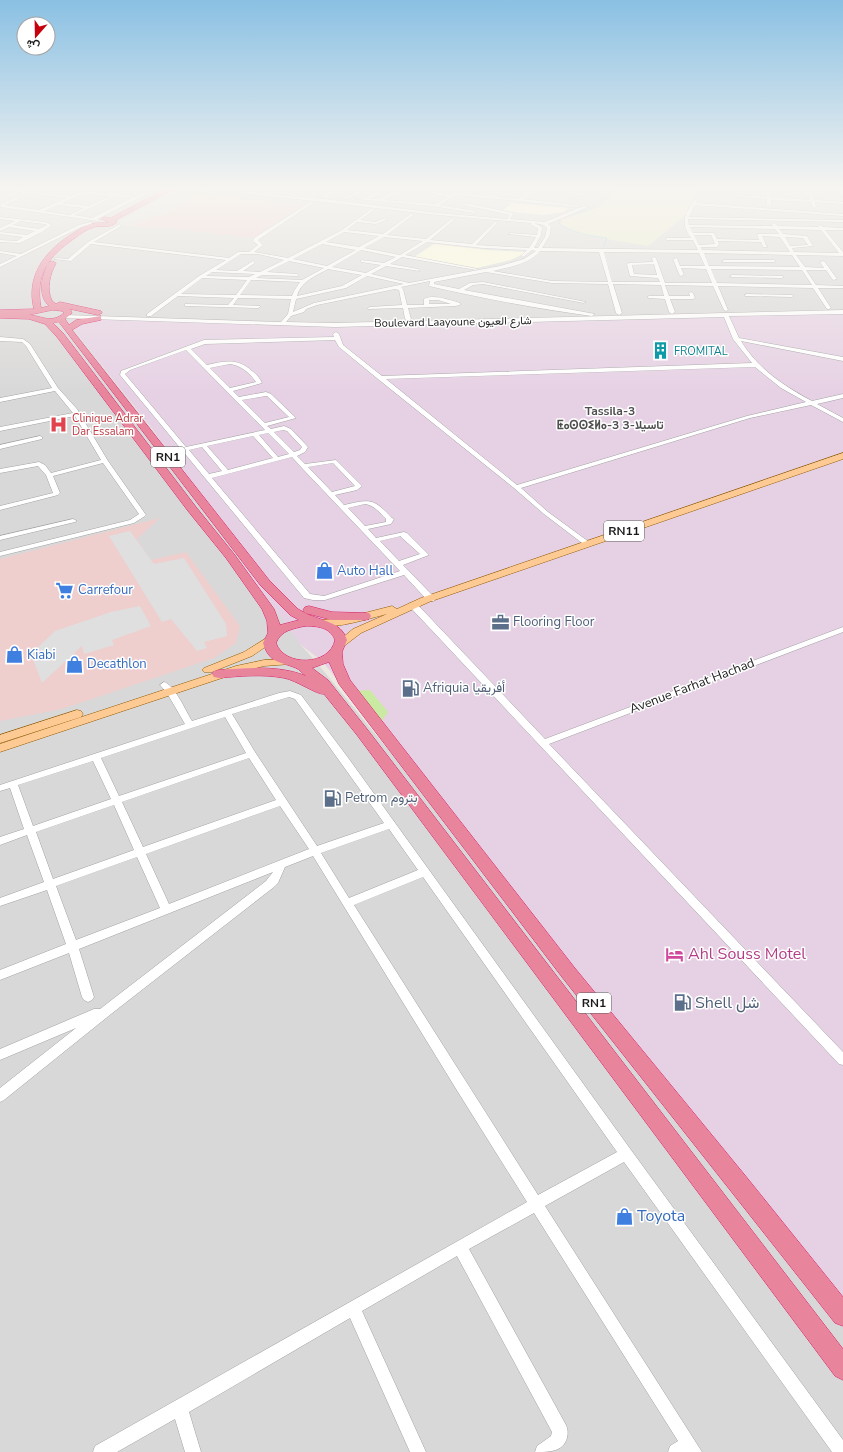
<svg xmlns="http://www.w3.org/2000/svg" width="843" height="1452" font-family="'Nunito Sans',Vazirmatn,'Noto Sans Tifinagh',sans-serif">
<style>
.residential{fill:#d9d8d8}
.commercial{fill:#efcece}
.industrial{fill:#e6d1e4}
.education{fill:#fffdd7}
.farmland{fill:#ecedca}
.grass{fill:#caeaa3}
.parking{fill:#dfdfdf}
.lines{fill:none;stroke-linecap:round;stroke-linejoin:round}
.stream{stroke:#9ed2dc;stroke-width:1}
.minor-casing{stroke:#a2a2a2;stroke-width:1}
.major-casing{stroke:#925900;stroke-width:1}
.highway-casing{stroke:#d81f69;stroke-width:1}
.minor{fill:#fff;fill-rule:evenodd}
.major{fill:#feca94;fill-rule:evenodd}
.highway{fill:#e8849c;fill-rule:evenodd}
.labels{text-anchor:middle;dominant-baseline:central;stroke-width:3;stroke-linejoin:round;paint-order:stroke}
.far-street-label{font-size:11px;fill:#1b1b1b;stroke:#fff}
.far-culture-label{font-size:11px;fill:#0d838f;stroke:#fff;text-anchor:start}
.far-health-label{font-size:11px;fill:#be3a42;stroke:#fff;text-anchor:start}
.far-neighbourhood-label{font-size:12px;font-weight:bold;fill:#4e4e4e;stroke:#fff}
.shield{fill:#fff;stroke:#5f5f5f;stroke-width:1}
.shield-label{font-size:12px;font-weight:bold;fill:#1b1b1b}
.shop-label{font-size:13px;fill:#366cbe;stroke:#fff;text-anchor:start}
.service-label{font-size:13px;fill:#4e5e75;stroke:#fff;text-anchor:start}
.street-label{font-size:13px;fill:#1b1b1b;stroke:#fff}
.near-hotel-label{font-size:16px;fill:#b23c85;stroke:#fff;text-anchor:start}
.near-service-label{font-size:16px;fill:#4e5e75;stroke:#fff;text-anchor:start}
.near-shop-label{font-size:16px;fill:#366cbe;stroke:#fff;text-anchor:start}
</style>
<rect width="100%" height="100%" fill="#ede8e0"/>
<!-- residential -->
<path class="residential" d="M0,190H618L598,208L562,220L570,230L580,234L623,242L687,214L696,190H843V312L75,331L263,572L301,645L317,663L843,1305V1452H0Z"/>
<!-- commercial -->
<path class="commercial" d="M199,192L212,194L211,195L307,206L296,213L291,212L264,230L268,231L257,238L158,227L155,228L131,226L156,214L163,215L184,203H181L197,195L195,194Z
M160,518L137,539L151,560L186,552L240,626L236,643L214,658L62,709L0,721V559Z"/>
<!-- industrial -->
<path class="industrial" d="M843,312V1298L322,661L301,645L251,576L153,430L75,331V327L101,318L338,325Z"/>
<!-- education -->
<path class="education" d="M511,203L568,208L564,212L543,215L502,211Z
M434,244L487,250L527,252L511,260L477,268L414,257Z"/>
<!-- farmland -->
<path class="farmland" d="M618,190H696L687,214L648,246L580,234L570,230L561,224L562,220L598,208Z"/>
<!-- grass -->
<path class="grass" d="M370,690L388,712L381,722L355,691Z"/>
<!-- parking -->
<path class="parking" d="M166,197L188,199L182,202L184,203L182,204L163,215L156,214L131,226L120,225L119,221Z
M130,531L154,564L184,558L226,624L227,636L204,642L207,648L197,651L171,619L162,622L109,536Z
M140,606L151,626L112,640L114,645L84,654L82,646L42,683L31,654L55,631L111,612Z"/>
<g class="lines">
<!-- stream -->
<path class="stream" d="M569,215L589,210L614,190
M560,218L559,224C574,233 590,236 607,238L604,246"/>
<defs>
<path id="minor" d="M18,190L71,196L79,192L70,190C85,190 98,193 114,194C119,194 123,190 129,190L120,194L136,197L150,190H155L97,219L100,220L98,221L0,207L1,204L20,196L21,198L4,205L39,210L67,198L20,192L8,197L5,196ZM85,193L111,196L89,206L62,203ZM116,196L132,198L92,218L74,215ZM58,205H59L84,208L70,215L44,211Z
M191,190H203L225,194L223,195Z
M215,190H231L310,198L317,190H322L312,198L324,199L323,197L331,190H336L324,199L438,213L507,219L510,215L464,205L465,203L514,213L510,219L545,222L578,208L586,206V208L548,224L551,226L550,235L542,248L698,250L693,240H667L665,239L667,238H691C684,228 682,221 689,208C691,204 693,201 696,198L698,199L696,203L843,214V216L695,205L689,217L843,220V222L688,219L689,225L773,226L772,224L774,223L778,226L819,227L818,226L820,225L823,227L843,228V230H825L843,252V256L796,255L805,267L824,268L820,262L824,261L837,279L833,280L826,270H806L816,285L843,286V288H818L831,308L829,309H827L813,288L718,286L728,310L726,311L724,310L713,286L665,285L669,296H690L689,293L691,292L693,293L695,298L693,299H670L675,312L672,314L669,312L665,299L649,298L647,297L649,296H664L661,285L613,284L622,313L619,315L616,313L608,284L552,283L486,272L434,282V284L459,289L470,283L483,282L586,302L584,303L483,284L473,285L464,290L595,314L592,316C538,309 481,298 429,286L430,281L401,287L403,289L407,305H424V299C434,294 449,300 460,303V305L455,306L408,308L411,319L408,321L405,319L403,308L368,309V308L370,307L402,305L399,290L395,289L317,305L306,309L304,312L291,316L286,322L335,323L843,310V314L729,316L739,338L843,357V361L741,341C758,369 784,386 812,401L843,394V398L817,404L843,418V422L811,405L750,418L521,488L548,512L589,542L590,544L586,546L544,514L514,488L378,379L339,347L335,340L205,344L191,349L207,365C224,361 238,358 252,371C256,374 260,378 262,383L233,391L239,397L266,392L271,394L296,418L267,426L271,429L284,426L291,429L308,447L305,452L297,456L305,464L336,460L362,486L357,490L335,495L344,505C371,499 373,498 392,518L394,519L391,524L368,529L376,538L404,532L407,533L429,555L403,565L434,597L435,599L434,601H428L404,575L325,600H313L304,598L120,375L121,371L204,340L334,337L333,334L336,332L339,334L343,345L382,376L752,363L733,339L724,317L335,327L62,318V316L64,315L281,322L288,314L291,299L238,298L233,305L260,306V307L258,308L187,306H185V304L228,305L234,298L178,296L151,316H147V314L199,276L226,260L91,244L71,261L54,259L56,258L68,259L88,242L120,224L121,226L94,242L229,258L238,252H249L258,245L253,241L254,238L312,201L313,203L258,240L263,245L254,252L288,258L342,230L373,208L374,210L360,220L375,222L385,218L386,220L376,224L357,222L347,230L383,234L412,213L413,215L387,235L426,239L453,218L454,220L430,240L472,244L496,221L497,223L476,245L529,248L536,237L508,234L510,233L537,235L538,228L531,225V223L438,215ZM534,223L544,225L547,228L545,237L538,248H534L541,235L542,227ZM690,227L775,229L779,234H757L759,240L717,239L714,233H693ZM779,229L821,230L839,253L794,252L792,248L813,246L807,236L783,234ZM344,232L379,236L359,247L326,242ZM694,235H711L715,244L699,245ZM762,236L780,237L790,252L702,250L701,247H717L719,244L718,241L761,242L763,247H767ZM384,237L423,241L400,255L364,248ZM785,237L803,238L808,245L790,246ZM427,242L483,248L527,250L521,256L523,257L532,250L536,251L524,259L500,266L409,283L371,274L386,266L420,271L418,269L390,264L402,257L476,270L478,269L405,255ZM322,244L356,250L327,266L293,259ZM361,250L396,257L384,263L361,260V262L381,265L366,273L332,267ZM540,251L599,252L608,282L552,281L493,271C509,267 530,264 540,251ZM604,252L699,253L705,266H680L677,258L673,259L680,276L684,275L681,268L706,269L712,283H665L656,258L654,257L652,258L653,262L629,263L627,264L630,276L658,278L660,282H612ZM704,253L792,255L800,267L709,266ZM241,254H258L284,260L260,272L243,271L255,263L253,261L237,271L216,270ZM289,261L324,268L302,280L256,278L262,275L299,276L297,274L267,272ZM654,264L657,275L634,274L632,265ZM328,269L362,275L342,286L297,296C301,281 316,276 328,269ZM711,269L802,270L812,285L717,283ZM212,272L255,274L249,277L206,276ZM367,276L404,284L314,303L293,312L296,299L346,288ZM202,278L247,280L236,295L181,294ZM251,280L300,282L294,291L292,296L240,295ZM429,300H438L451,304H429ZM186,350L265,430L186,447L125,374L130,370ZM230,364C240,365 250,373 256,382L230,388L210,368ZM755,367L781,388L806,402L747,416L517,485L386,379ZM266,396H267L289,417L265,423L242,400ZM283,430L287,431L302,447L300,450L294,452L274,432ZM268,433L289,454L278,457L259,435ZM253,436L273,458L228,470L207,446ZM202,447L222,471L209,474L189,450ZM292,457L301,467L400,571L324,596L310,594L212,478ZM333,463L355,486L332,492L308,467ZM365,504C374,505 380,513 386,519V522L365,526L348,508ZM401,536V537L420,554L399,561L380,541Z
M360,190H366L346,199L343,198Z
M380,190H385L370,199C385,200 390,190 403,190L384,200L435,204L448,197L412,190H423L451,195L461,190L459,193L518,199L531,190H536L523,199L580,206L578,207L456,195L439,205L475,211L474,213L432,206L355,199L365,198Z
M548,190H560L595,196L593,197Z
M767,190H771V197L810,200L808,190L843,191V193L812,191L814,200L843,202V204L815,202L816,207L814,208L812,207L811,202L771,200V205L769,206L767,205V199L696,194L698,193L767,197Z
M0,217L45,222L52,225L42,232L20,243L0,242V240L17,241L23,237L0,234V232L27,235L35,231L9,227L0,231V228L15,221L0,219ZM20,221L44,224L47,225L39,229L13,225Z
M91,222L92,224L81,227L0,267V264L17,256L0,253V251L21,254L79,225Z
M724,260H774L776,261L774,262H722Z
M732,275L782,276L784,277L782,278L730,277Z
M747,294L792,295L794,296L792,297L745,296V295Z
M0,337L23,339L30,344L58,388L77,409L108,461L146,515L145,516L134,523L0,556V552L130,520L139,514L103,463L53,476L60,493L58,495L0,510V506L53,493L46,475L38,466L0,473V469L39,462L45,465L51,473L101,460L75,416L0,431V427L73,413L55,391L0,402V398L52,388L26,346L22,342L0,341Z
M40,436L42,437V439L0,449V445Z
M73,519L77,521L75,522L0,540V536Z
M410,603H416L545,739L843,627V632L549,744L843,1052V1065L839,1064L410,607L409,605Z
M164,682C175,685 186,712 192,721L279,693L290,691L301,695L349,759L631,1150L843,1440V1452H832L624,1162L545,1206L702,1452H668L670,1446L678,1441L534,1213L469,1249L566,1425C568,1430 568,1433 567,1438C563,1452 549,1452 535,1452L537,1446L551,1436L552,1432L457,1256L362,1311L426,1452H410L350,1318L189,1412L201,1452H185L175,1419L117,1452H93L95,1446L527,1202L458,1092L313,856L285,867L278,883L274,887L111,1014L4,1100L0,1102V1088L76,1028L0,1060V1049L94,1009H100L266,881L273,872L79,949L94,997L92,1000L88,1002L84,1000L82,997L69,953L0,980V970L66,944L47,890L0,906V898L44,882L27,835L0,845V837L24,829L10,788L0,791V785L185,724L167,693L160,685ZM289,697L295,699L384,823L317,846L255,752L232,714ZM225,717L246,753L119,796L101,758ZM249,758L276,800L143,847L122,802ZM93,761L111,799L33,826L18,785ZM114,805L134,850L53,879L36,832ZM280,806L309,849L169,904L146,854ZM389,829L418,870L349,898L321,853ZM137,857L160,908L76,940L56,886ZM423,877L617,1152L538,1195L354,905Z"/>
<path id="major" d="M843,453V459L429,602L361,633L344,646H336L335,644L353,629L387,614C374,617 325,633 317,623L322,620L345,618L392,606L397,609L421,598Z
M270,636L274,637L275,639L274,641L252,656L212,672H204L202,670L204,668L244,652Z
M287,659L291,660L293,662L291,664L264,666L243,671L0,752V744L236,666L264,660Z
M77,710L81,711L83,714L81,717L0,743V735Z"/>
<path id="highway" d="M164,190H172L116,220L117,222C110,229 102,225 94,227C87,229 80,234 75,238C48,256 35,275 41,308L49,306C37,295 42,276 48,263L52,261L56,263C50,274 46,289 52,301L56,304L60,302L101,311L102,313L98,315L70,309L72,313L65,319L69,325L76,320L101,316V320L82,324L72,330L269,580L298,609L305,613L303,610L305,607L309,606L332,612L369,613L371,616L369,619L365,620H332L305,613C321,621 341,621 347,640L342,652L343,664L350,680L574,967L748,1179L843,1297V1326L835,1323L562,977L339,684L329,662L312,668L328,680L367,729L843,1349V1380L835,1376L357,735L324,694C317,695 296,680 284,678C263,674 241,676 219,678L214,677L212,674L214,671L219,670C248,668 279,665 306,676C303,674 299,669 296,668C279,661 270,664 263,643L268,633L267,621L262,609L226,558L188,511L57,337L45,324L29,319L0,318V310L34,309C26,278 43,253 69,236C75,232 83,227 90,224C97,222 103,224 109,222L101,219L104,217L110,218ZM53,310L62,311L64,313C51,324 43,316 29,315ZM59,322L261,586L290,615L299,620L280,625L274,609L234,554L196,507L63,333L53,323ZM305,626C317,626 330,627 335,640C330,666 284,667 276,643C281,630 293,629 305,626Z"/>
</defs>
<!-- minor casing -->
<use href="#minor" class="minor-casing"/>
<!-- major casing -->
<use href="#major" class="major-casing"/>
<!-- highway casing -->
<use href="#highway" class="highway-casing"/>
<!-- minor -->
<use href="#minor" class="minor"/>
<!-- major -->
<use href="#major" class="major"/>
<!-- highway -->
<use href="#highway" class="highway"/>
</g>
<!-- sky -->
<linearGradient id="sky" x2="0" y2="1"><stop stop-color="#8ac0e3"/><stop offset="0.48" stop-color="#f7f5f1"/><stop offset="1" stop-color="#f7f5f1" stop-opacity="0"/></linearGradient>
<rect width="843" height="393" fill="url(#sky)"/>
<!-- icons -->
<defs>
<symbol id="building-bare" viewBox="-9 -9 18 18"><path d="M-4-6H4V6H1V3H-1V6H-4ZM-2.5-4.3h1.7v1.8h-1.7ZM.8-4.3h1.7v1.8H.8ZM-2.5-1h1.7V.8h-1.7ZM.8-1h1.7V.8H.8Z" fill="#0f9aa8" stroke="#fff" stroke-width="2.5" paint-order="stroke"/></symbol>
<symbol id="hospital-bare" viewBox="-9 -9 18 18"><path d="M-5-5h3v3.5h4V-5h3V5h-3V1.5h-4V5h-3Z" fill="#e0444e" stroke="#fff" stroke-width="2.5" paint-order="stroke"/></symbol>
<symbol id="shop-bare" viewBox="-9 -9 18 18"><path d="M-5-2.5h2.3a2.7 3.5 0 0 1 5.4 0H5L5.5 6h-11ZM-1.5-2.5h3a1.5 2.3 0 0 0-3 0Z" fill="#3f7fe0" stroke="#fff" stroke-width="2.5" paint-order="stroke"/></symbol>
<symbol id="supermarket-bare" viewBox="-9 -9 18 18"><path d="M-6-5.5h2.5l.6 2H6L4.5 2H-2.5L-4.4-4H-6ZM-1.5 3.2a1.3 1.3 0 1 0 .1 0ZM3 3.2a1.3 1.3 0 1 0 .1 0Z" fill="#3f7fe0" stroke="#fff" stroke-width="2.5" paint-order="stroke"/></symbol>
<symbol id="office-bare" viewBox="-9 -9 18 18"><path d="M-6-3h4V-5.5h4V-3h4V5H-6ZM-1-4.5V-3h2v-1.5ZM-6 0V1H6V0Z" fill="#5c6f8a" stroke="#fff" stroke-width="2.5" paint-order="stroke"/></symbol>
<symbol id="fuel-bare" viewBox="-9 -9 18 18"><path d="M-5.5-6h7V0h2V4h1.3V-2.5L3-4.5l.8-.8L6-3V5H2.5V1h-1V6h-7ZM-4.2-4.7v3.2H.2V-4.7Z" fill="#5c6f8a" stroke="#fff" stroke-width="2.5" paint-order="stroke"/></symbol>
<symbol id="hotel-bare" viewBox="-9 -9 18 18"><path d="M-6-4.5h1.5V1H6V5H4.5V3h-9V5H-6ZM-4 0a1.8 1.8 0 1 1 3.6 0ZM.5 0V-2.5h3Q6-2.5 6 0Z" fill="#d1479c" stroke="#fff" stroke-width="2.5" paint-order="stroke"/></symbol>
</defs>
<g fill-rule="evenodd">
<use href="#building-bare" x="648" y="338" width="25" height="25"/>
<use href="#hospital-bare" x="46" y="412" width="25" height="25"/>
<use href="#shop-bare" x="312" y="558" width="25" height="25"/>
<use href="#supermarket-bare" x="52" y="578" width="25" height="25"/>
<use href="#office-bare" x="488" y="610" width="25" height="25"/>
<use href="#shop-bare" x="2" y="642" width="25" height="25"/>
<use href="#shop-bare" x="62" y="652" width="25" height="25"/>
<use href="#fuel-bare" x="398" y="676" width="25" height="25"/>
<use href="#fuel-bare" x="320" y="786" width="25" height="25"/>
<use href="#hotel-bare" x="662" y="942" width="25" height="25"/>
<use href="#fuel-bare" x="670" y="990" width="25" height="25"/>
<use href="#shop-bare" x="612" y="1204" width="25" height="25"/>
</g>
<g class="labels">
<!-- far-street labels -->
<g class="far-street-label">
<text transform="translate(453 322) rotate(-1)">Boulevard Laayoune شارع العيون</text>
</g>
<!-- far-culture labels -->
<g class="far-culture-label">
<text x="674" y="351">FROMITAL</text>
</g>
<!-- far-health labels -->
<g class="far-health-label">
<text x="72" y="418">Clinique Adrar<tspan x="72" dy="13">Dar Essalam</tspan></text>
</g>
<!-- far-neighbourhood labels -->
<g class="far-neighbourhood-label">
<text x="610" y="411">Tassila-3<tspan x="610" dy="14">ⵟⴰⵙⵙⵉⵍⴰ-3 3-تاسيلا</tspan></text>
</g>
<!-- shield labels -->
<g class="shield">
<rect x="151" y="447" width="34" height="20" rx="3"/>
<rect x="604" y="521" width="40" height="20" rx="3"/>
<rect x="577" y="993" width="34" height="20" rx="3"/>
</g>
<g class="shield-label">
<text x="168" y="457">RN1</text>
<text x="624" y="531">RN11</text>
<text x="594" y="1003">RN1</text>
</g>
<!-- shop labels -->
<g class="shop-label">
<text x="337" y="571">Auto Hall</text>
<text x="78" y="590">Carrefour</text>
<text x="27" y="655">Kiabi</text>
<text x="87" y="664">Decathlon</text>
</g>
<!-- service labels -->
<g class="service-label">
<text x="513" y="622">Flooring Floor</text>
<text x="423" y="688">Afriquia أفريقيا</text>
<text x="345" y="798">Petrom بتروم</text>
</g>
<!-- street labels -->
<g class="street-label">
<text transform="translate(692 686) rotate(-21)">Avenue Farhat Hachad</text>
</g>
<!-- near-hotel labels -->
<g class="near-hotel-label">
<text x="688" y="954">Ahl Souss Motel</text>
</g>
<!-- near-service labels -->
<g class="near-service-label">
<text x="695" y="1003">Shell شل</text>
</g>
<!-- near-shop labels -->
<g class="near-shop-label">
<text x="637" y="1216">Toyota</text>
</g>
</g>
<!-- north arrow -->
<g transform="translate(36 36) rotate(200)"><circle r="19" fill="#ffffff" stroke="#a4a4a4"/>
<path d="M0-3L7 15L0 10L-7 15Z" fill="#c6000c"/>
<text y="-6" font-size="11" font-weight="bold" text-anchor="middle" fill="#1b1b1b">ش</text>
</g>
</svg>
